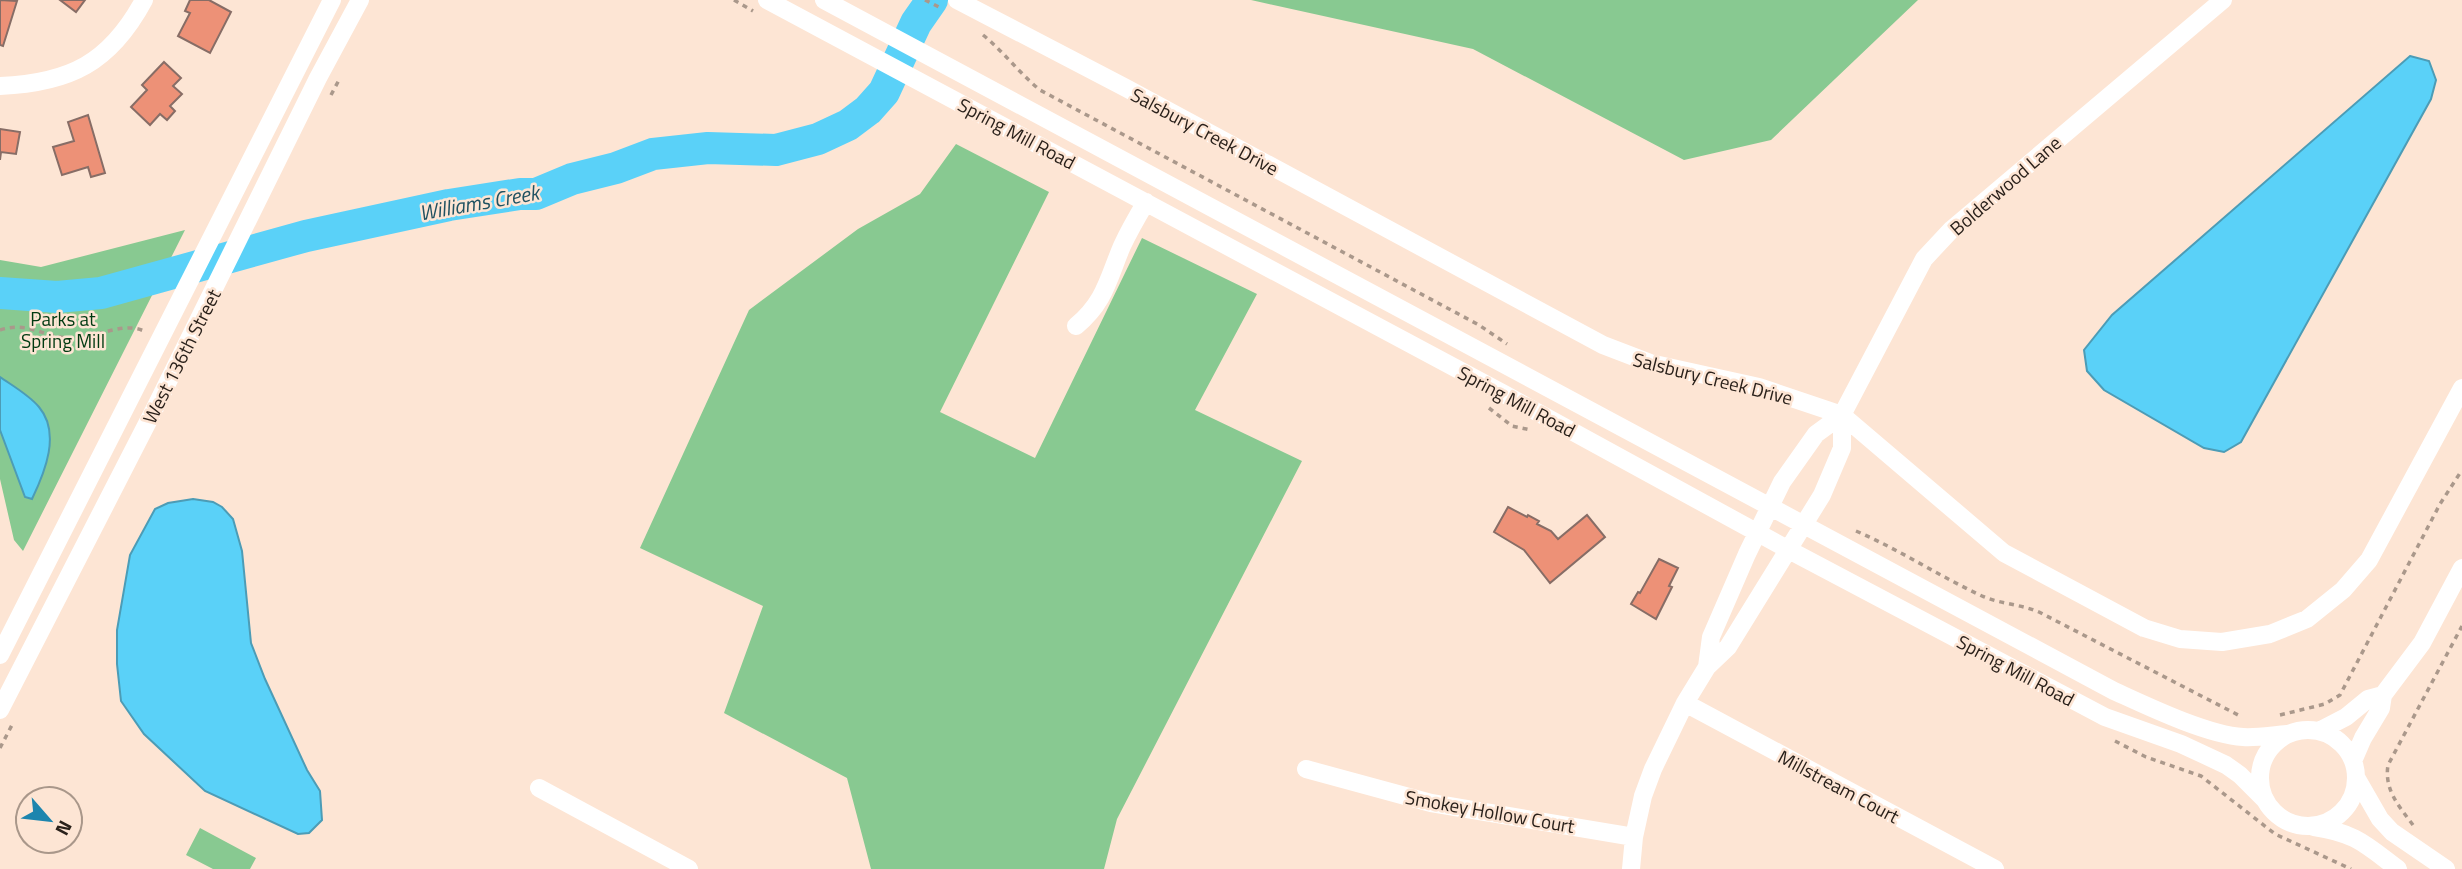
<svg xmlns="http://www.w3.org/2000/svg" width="2462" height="869" font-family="'Titillium Web',sans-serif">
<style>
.green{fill:#88c991}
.water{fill:#5ad1f8;stroke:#4c9cb6;stroke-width:2}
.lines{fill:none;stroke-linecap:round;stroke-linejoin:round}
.river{stroke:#5ad1f8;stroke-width:32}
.building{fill:#ed9177;stroke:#876d66;stroke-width:2}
.path{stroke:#aa988b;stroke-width:3.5;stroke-dasharray:5 5;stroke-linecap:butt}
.minor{stroke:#fff;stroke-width:18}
.labels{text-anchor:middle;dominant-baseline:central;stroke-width:5;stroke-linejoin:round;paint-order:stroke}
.street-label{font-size:19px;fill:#2a211b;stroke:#fde5d4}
.park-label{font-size:19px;fill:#003a11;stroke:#fde5d4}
.water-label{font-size:21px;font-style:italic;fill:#1f5161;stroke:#fde5d4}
</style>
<rect width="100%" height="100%" fill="#fde5d4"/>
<!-- green -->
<path class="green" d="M1251,0H1918L1771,140L1684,160L1473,49Z
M956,144L1049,192L940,412L1035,458L1142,238L1257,294L1195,410L1302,461L1117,819L1104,869H871L847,778L724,713L763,606L640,548L749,310L858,229L920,194Z
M185,230L23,551L14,540L0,479V260L41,267Z
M200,828L256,858L250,869H213L186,855Z"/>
<!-- water -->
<path class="water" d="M2410,56L2429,61L2436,80L2431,99L2241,442L2224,452L2204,448L2104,390L2087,371L2084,350L2112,315Z
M0,377C13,386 29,395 39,407C61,433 45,472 32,499L25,497L0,430Z
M193,499L213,502L222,507L233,519L242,551L251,643L265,679L307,770L320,791L322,820L309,833L298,834L205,791L144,734L121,701L117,664V630L130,555L155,509L168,503Z"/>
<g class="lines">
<!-- river -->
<path class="river" d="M0,293L57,297L101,293L306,236L449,205L520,194H536L572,179L616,168L653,154L708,148L776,150L818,139L848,125L868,110L884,92L916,23L932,0"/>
</g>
<!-- building -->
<path class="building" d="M0,0L17,1L3,46L0,45Z
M60,0H85L76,12Z
M190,0H209L231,12L210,53L178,36L190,13L185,11Z
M164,62L181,78L173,86L182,94L170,106L175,111L167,120L160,114L150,125L131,107L147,90L142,85Z
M88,115L105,173L91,177L88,167L62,175L53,147L74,141L68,122Z
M0,129L20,132L16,154L1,152L0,160Z
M1508,507L1527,517L1528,515L1539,521L1537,524L1551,531L1558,539L1587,515L1605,537L1550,583L1524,550L1494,532Z
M1659,559L1678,568L1669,586L1672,587L1656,619L1631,604L1638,592L1640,593Z"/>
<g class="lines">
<!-- path -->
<path class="path" d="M734,0L753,11
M925,0L941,8
M983,35C1004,52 1019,73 1040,90L1479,325L1507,344
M331,95L339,80
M0,330C28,321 43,337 69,338C95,339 122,321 144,331
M1489,408L1512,426L1531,430
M1856,531C1900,550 1939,576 1982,596C2000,604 2020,604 2039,612L2242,717
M2280,715L2325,704L2340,695L2440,504L2462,470
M2115,741L2146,757L2201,776L2275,834L2351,869
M0,748L13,723
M2413,825C2399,806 2384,790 2388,765L2462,626"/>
<!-- minor -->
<path class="minor" d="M767,0L1504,394L1789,550L2105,717L2181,744L2226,765L2240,775L2264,799
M824,0L2114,691C2147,706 2207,735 2243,737C2257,738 2273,735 2287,734
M957,0L1126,88L1603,345L1650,363L1759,387L1842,415L2004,553L2144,628L2180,639L2222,642L2270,634L2307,619L2343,590L2369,560L2462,388
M0,86C70,83 110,63 144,0
M1076,326C1105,302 1108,279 1122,246C1129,231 1137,217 1146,202
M0,655L332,0
M1707,667L1711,637L1747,554L1782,482L1816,434L1842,415L1924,259L1952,229L2223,0
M1685,703L1995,869
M0,710L156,406L318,78L360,0
M2260 778a48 48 0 1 1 96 0a48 48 0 1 1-96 0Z
M2319,731L2346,717L2368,699L2383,695
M2353,761L2363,738L2381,708L2383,695L2422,643L2462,568
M1306,769L1431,803L1634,837
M2357,779L2380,819L2392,832L2446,869
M539,788L689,869
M2314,827C2356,833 2366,845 2398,869
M1631,869L1634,837L1643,796L1653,769L1685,703L1707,667L1728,647L1822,495L1842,448V415"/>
</g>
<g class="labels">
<!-- street labels -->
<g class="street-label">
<text transform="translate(1205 131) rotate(28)">Salsbury Creek Drive</text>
<text transform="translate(1017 133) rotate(28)">Spring Mill Road</text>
<text transform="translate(2005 185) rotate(-41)">Bolderwood Lane</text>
<text transform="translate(181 356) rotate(-63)">West 136th Street</text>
<text transform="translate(1713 378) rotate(14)">Salsbury Creek Drive</text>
<text transform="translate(1517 401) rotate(28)">Spring Mill Road</text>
<text transform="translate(2016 670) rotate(28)">Spring Mill Road</text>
<text transform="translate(1839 786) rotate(28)">Millstream Court</text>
<text transform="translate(1490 811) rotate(10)">Smokey Hollow Court</text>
</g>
<!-- park labels -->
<g class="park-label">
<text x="63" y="318">Parks at<tspan x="63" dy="22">Spring Mill</tspan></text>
</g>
<!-- water labels -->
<g class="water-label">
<text transform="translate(479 202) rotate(-10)">Williams Creek</text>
</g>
</g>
<!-- north arrow -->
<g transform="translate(49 820) rotate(118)"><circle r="33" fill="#fde5d4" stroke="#a9978a" stroke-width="2"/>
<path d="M0-5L12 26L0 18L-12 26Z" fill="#1d85ae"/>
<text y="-10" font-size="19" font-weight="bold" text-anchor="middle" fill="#2a211b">N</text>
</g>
</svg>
